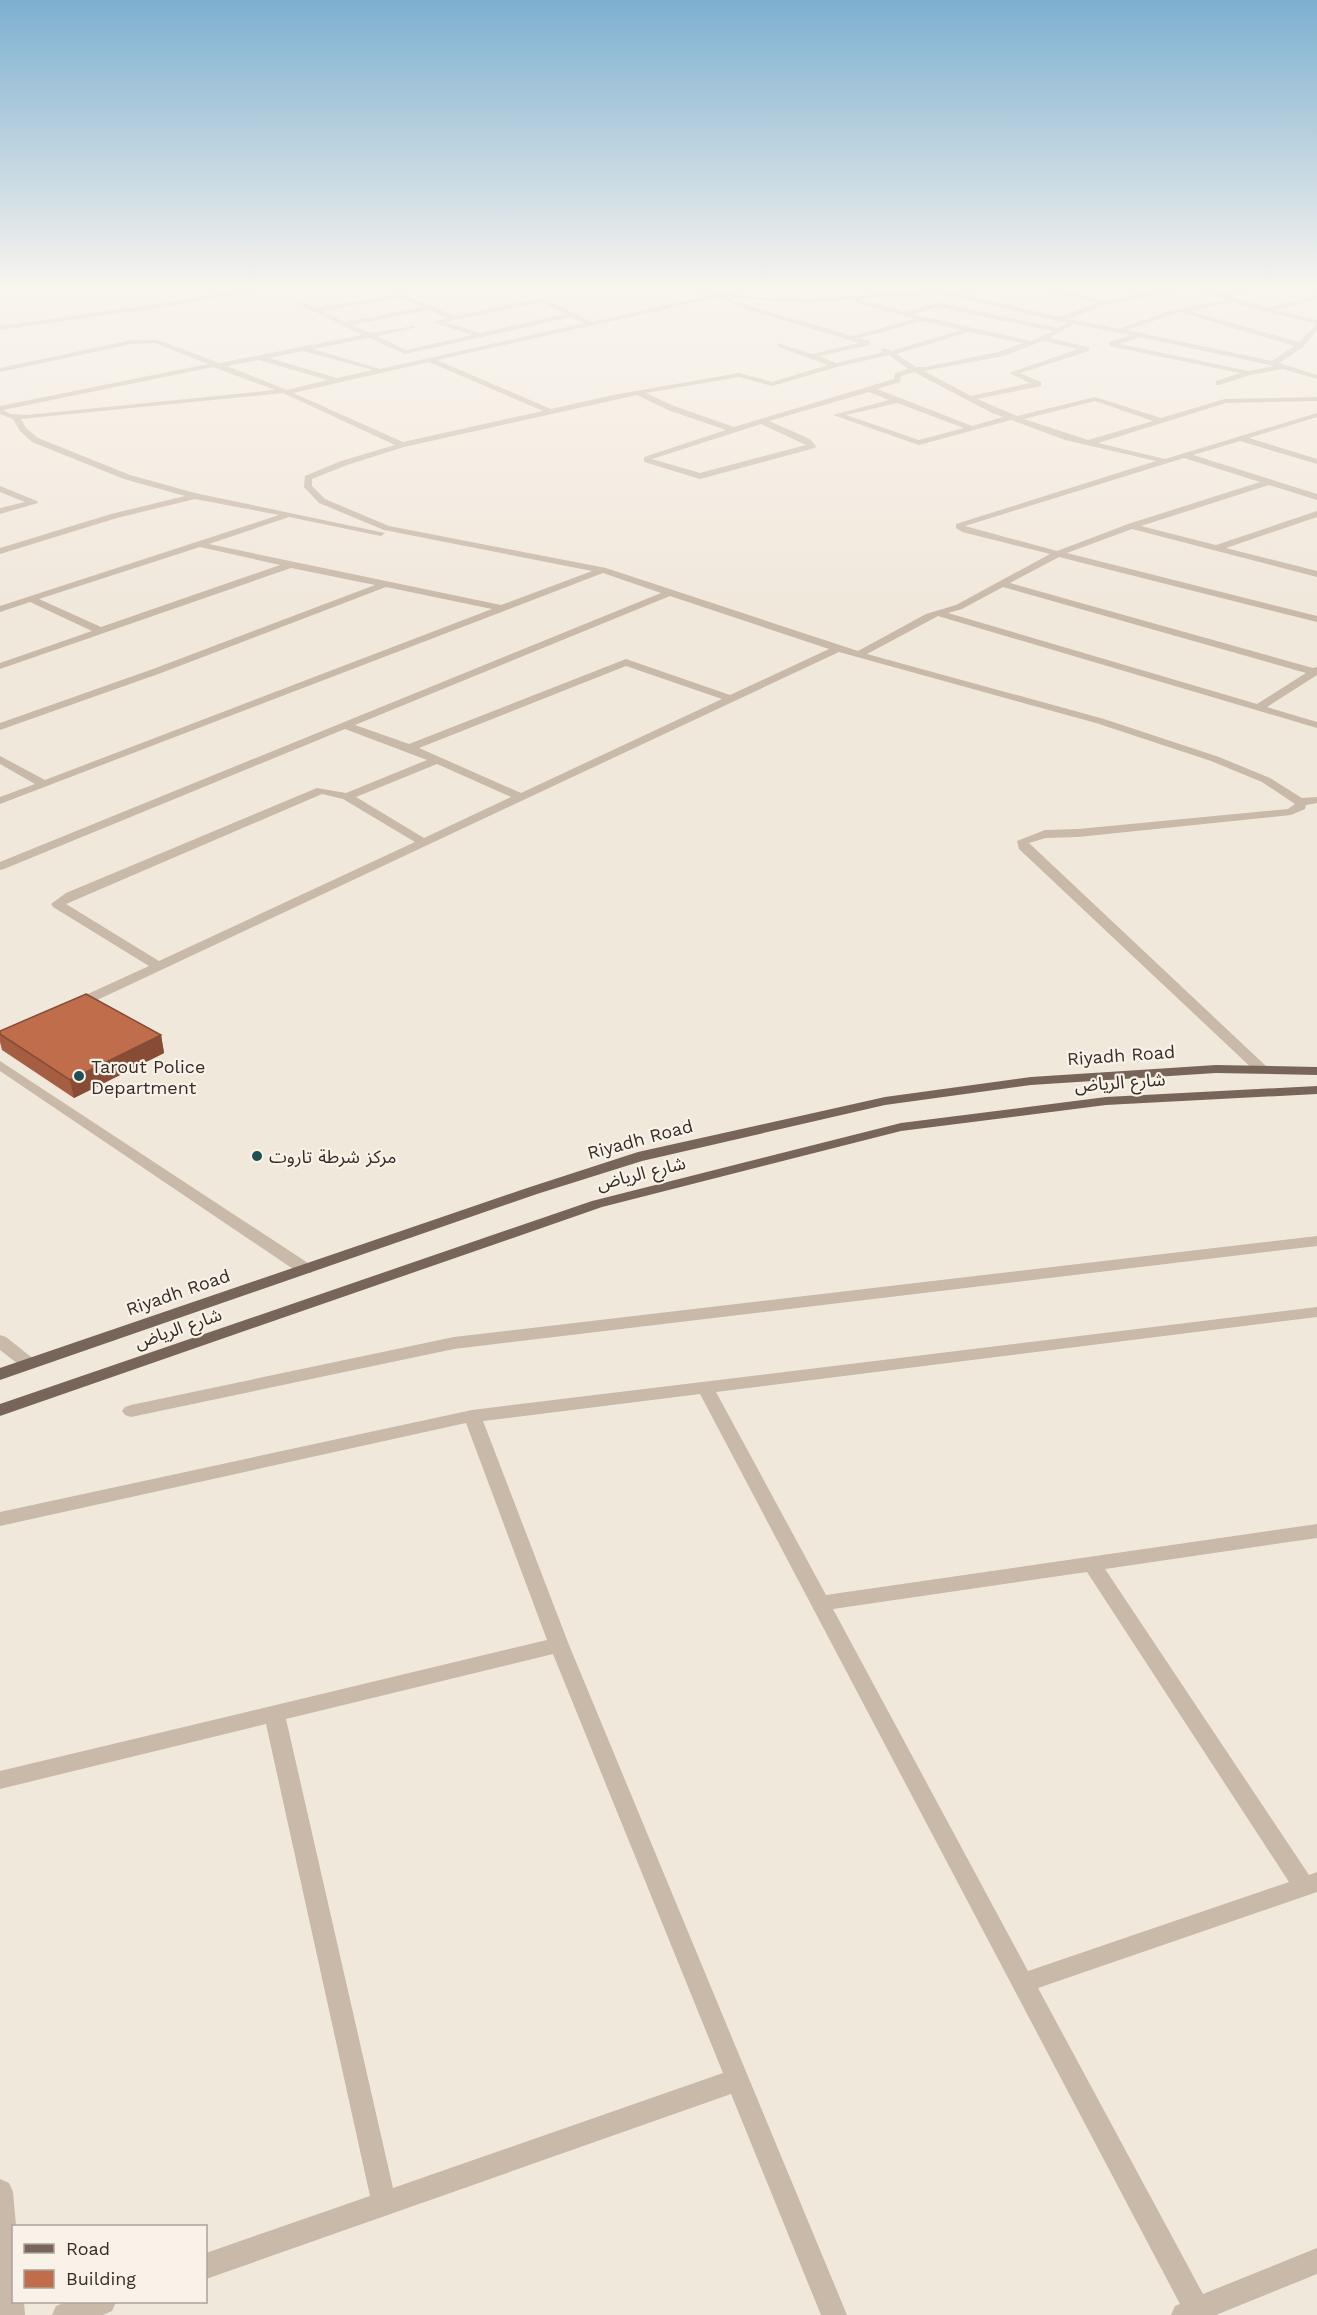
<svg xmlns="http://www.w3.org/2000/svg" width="1317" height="2315" font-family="'Work Sans','Noto Sans Arabic',sans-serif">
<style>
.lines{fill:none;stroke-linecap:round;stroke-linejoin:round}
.minor{fill:#c8b9a9;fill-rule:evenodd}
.major{fill:#77655a;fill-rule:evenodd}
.wall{fill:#a55e41}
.shaded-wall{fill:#864c35}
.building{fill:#c06d4c;stroke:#864c35;stroke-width:1.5}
.poi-dot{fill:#204f55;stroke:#f9f2e8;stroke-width:2}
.labels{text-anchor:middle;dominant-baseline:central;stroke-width:4.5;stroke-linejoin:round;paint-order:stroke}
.street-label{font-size:18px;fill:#362d28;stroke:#f9f2e8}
.poi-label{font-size:18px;fill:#362d28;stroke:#f9f2e8;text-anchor:start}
</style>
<rect width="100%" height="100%" fill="#f1e8dc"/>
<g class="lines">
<!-- minor -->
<path class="minor" d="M273,285H286L165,307L0,330V326L165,303Z
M388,285H395L402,290L403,295L456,316L542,298L592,322L712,295L682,285H691L720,293L765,298L811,299L1012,285L1009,287L951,292L1060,317L1097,303L1033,285H1043L1104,301L1184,285H1197L1220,293L1256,285H1266L1227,295L1267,308L1317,295V299L1275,310L1317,320V330L1303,347L1279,363L1317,375V379L1283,369L1250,375L1219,385H1216V381L1240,373L1109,346V342L1130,335L1074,324L1049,338L1089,347V351L1020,373L1041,382V386L977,399L1017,416L1095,397L1161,418L1225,399L1317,397V401L1226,403L1098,443L1165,459L1317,413V417L1249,438L1317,459V464L1240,441L1193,455L1317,494V500L1269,485L1141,526L1216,545L1317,511V517L1226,548L1317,571V577L1132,529L1067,553L1317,616V622L1059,557L1010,583L1313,668L1317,667V675L1267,707L1317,722V728L938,616L867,654L1104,719L1219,757L1270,778L1302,798L1317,797V803L1306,805L1305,809L1291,815L1078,837L1046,838L1029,843L1267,1067L1269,1070L1267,1073H1257L1019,849L1017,841L1045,830L1078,829L1288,809L1295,804L1262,782L1211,761L1096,723L839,652L78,1009H68L66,1006L68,1003L149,966L53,907L51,904L66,893L317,788L346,793L427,760L345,729L4,869L0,870V862L661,593L603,573L0,804V797L35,784L0,764V756L45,780L492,609L386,587L161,673L0,730V723L153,669L375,585L291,568L0,669V663L92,631L30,602L0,612V606L279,515L195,499L117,518L0,554V548L111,514L185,496L124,479L32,442L20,431L13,419L0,414V406L208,364L155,343L132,344L0,372V368L132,340H158L219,363L362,335L299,304L302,302L316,308L396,295L397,292ZM1192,287L1226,300L1169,311L1119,329L1068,319L1106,305ZM939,293L1067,323L1058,328L939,303L904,312L858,299ZM719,297L734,305L859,343L812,354L778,343V347L828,365L772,382L739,373L613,395L551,409L437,360ZM398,298L422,307L345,322L322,311ZM730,298L811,303L855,299V302L914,319L853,336L738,303ZM541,302L566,314L480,333L445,322ZM1233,302L1245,306L1317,324L1299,342L1189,311ZM939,307L1053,331L1031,341L912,314ZM429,310L448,318L435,321V323L472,335L406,350L377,336L414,328V326L370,333L352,325ZM1180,312L1294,346L1272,361L1127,330ZM572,317L584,323L380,369L313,349L369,338L405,354ZM922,321L961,330L891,351L884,348L880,350L883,352L836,363L819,356L870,345V341L860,338ZM969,332L1023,343L998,352L925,367H916L896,354ZM1139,337L1274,366L1249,371L1120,344ZM1043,341L1078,349L1009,373L1030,383L971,396L924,371L1003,356ZM303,351L373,370L337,378L269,358ZM889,355L908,369L895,373L894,379L734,427L674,406L646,393L739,377L772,386L837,367ZM259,360L328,380L287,390L227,366ZM429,362L543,411L403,442L293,393ZM213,367L275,390L27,415L10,414L3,410ZM914,372L992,413L1003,417L972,426L877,389L900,382L901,376ZM869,392L889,400L833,415L919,445L1011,420L1065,440L1156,461L956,524V528L962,532L1050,554L956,605L926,614L858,651L606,568L389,526L325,499L312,486V479L347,465L404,447L637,395L668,410L726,430L644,457V462L700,479L815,448L816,446L810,439L769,421ZM283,393L395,445L341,461L305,476L304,487L319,503L384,530L592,571L501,605L209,544L289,517L381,536L385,533L195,493L130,475L38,438L26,428L21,419ZM1095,401L1153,421L1088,440L1024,419ZM897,403L964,428L919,440L846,415ZM761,424L806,445L700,473L652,459ZM1184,458L1260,482L1128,524L1057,551L965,526ZM200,547L280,565L101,627L39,599ZM1003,587L1306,673L1257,704L948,613L962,609ZM670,596L829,649L730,695L626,659L409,744L355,725ZM626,666L722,699L521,793L419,748ZM437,764L511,797L424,838L356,797ZM322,794L343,799L415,842L159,961L66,904Z
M0,486L37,501L38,503L0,514V508L25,502L0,492Z
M0,1061L311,1265L313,1269L311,1273H299L0,1071Z
M1317,1236V1246L454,1349L131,1417L125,1415L122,1411L125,1407L131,1405L454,1337Z
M1317,1307V1317L716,1392L826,1595L1317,1524V1538L1105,1569L1309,1875L1317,1872V1892L1038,1988L1203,2294L1317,2248V2274L1216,2315H1171L1175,2306L1180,2304L700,1394L483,1421L569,1645L847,2315H821L731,2094L206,2279V2253L370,2196L266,1724L0,1789V1771L547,1640L466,1423L0,1526V1512L472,1410ZM1087,1572L1289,1882L1028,1971L833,1609ZM553,1654L723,2073L393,2188L286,1719Z
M0,1335L6,1337L35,1360L38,1364L35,1368H23L0,1350Z
M0,2179L9,2183L13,2192L16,2226H14V2302H24L25,2315H0Z
M66,2302H116L112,2311L103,2315H52L56,2306Z"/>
<!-- major -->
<path class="major" d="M1216,1065L1317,1067V1075L1216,1073L1031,1085L885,1105L642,1161L537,1194L0,1380V1368L527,1188L638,1152L885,1097L1031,1077Z
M1317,1086V1094L1106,1105L901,1131L602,1207L0,1416V1404L592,1201L901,1123L1106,1097Z"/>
</g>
<!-- wall -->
<path class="wall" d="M0,1031L161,1035L164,1053L74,1098L2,1050L0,1042Z"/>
<!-- shaded-wall -->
<path class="shaded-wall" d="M161,1035L164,1053L74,1098L70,1080Z"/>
<!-- building -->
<path class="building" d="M86,994L161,1035L70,1080L0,1034V1031Z"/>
<!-- sky -->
<linearGradient id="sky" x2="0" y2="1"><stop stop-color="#7dafd0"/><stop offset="0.47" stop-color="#f9f5ef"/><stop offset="1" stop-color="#f9f5ef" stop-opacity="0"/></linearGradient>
<rect width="1317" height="609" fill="url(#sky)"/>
<!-- markers -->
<g class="poi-dot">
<circle cx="79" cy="1076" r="6"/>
<circle cx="257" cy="1156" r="6"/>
</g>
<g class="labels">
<!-- street labels -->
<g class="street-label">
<text transform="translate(1121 1055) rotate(-4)">Riyadh Road</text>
<text transform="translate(1120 1082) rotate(-4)">شارع الرياض</text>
<text transform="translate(640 1139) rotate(-15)">Riyadh Road</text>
<text transform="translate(641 1173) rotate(-14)">شارع الرياض</text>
<text transform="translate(178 1292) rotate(-19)">Riyadh Road</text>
<text transform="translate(178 1328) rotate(-19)">شارع الرياض</text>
</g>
<!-- poi labels -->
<g class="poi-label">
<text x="91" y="1066">Tarout Police<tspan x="91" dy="21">Department</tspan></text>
<text x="269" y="1156">مركز شرطة تاروت</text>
</g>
</g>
<!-- legend -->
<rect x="12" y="2225" width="195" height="78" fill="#f9f2e8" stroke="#aba39b" stroke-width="1.5"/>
<rect x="24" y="2244" width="30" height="9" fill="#77655a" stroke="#aba39b" stroke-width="1.5"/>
<text x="66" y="2255" font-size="18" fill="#362d28">Road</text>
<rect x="24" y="2270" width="30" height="18" fill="#c06d4c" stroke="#aba39b" stroke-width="1.5"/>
<text x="66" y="2285" font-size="18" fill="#362d28">Building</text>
</svg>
